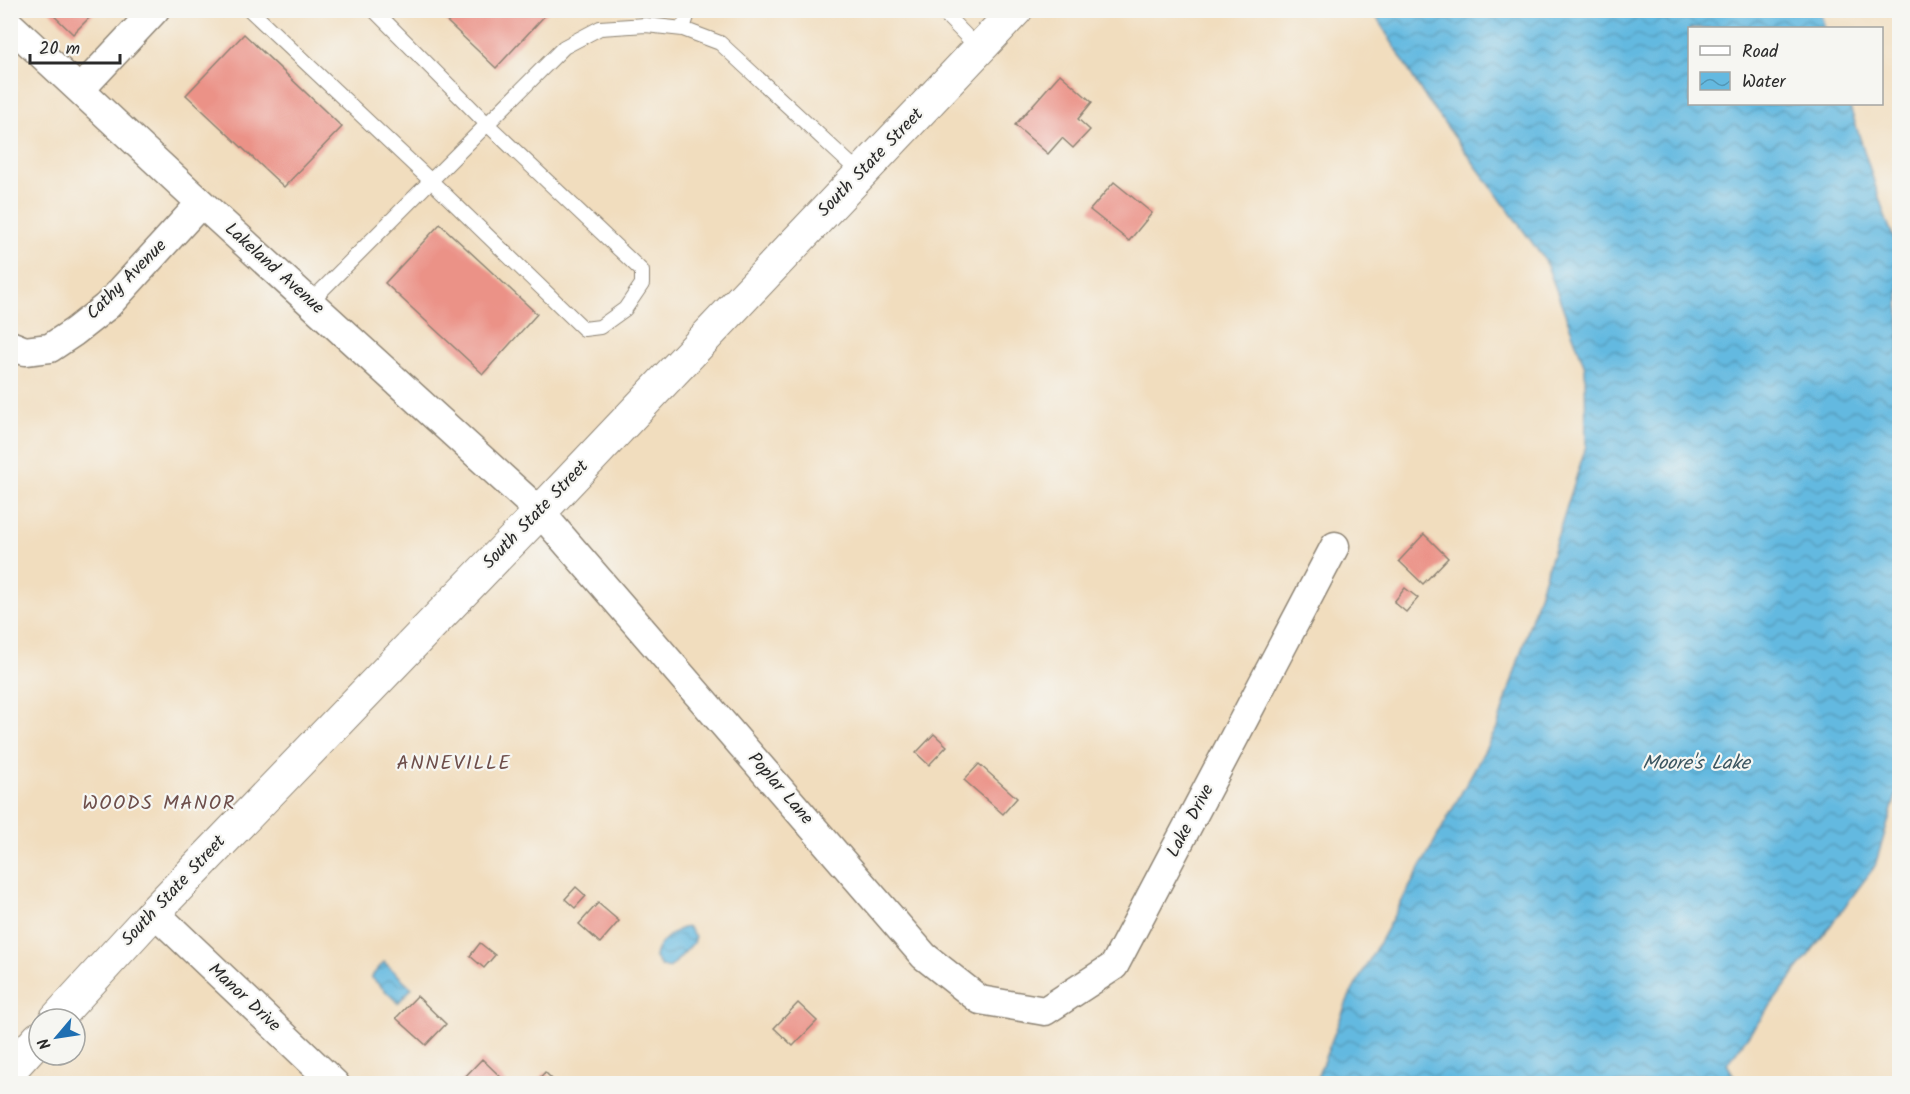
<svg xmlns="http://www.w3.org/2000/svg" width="1910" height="1094" font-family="Kalam,sans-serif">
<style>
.water{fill:url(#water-waves);stroke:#487286;stroke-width:1.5}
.building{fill:#eb9287}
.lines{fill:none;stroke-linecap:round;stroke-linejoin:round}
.lane-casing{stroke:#8e8474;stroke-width:16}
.street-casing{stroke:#8e8474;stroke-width:31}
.primary-casing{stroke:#8e8474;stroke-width:35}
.lane{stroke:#fff;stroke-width:14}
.street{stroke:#fff;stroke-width:28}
.primary{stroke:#fff;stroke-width:33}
.labels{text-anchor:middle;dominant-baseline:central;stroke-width:4.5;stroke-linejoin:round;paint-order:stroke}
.street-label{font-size:18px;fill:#2b2b2b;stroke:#f6f6f2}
.neighbourhood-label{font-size:20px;letter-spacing:1.5px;fill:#6e4f4b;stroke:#f6f6f2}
.water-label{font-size:20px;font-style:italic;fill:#3c5661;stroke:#f6f6f2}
</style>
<defs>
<pattern id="water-waves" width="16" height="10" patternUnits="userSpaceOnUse" patternTransform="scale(1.5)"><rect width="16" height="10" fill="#64b9e0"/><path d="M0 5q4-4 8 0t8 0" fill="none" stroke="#5397b6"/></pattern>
</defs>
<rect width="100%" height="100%" fill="#f6f6f2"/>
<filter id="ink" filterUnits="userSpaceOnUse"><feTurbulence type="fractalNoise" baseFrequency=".0167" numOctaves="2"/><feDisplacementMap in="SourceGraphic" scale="12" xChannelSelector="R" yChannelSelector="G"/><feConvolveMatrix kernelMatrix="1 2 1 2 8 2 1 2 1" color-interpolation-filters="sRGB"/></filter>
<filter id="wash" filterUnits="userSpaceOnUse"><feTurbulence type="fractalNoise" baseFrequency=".008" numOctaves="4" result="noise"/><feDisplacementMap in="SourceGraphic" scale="24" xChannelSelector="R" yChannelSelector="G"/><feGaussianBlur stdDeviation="1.35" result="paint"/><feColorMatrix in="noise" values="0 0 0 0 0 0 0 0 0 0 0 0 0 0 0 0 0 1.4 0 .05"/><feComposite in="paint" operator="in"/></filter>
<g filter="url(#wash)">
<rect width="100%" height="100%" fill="#f1ddbe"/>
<!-- water -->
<path class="water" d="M1373,11H1820L1825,28H1690V104H1849L1886,219L1899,251V786L1875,866L1727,1064L1738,1083H1315L1348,999L1497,728L1586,446L1585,367L1545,260L1423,94Z
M688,927L695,937L693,943L673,965L669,968L661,966L655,958C655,945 675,928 688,927Z
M384,962L412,988L398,1003L371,977Z"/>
<g id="blocks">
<!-- building -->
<path class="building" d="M48,10H97L73,34Z
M435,10H550L496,68Z
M244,34L342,127L284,187L186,95Z
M1060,74L1092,102L1078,119L1090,130L1073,148L1062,138L1048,154L1015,125Z
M1114,182L1152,213L1129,241L1090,210Z
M440,224L537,314L483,374L385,283Z
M1424,534L1448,558L1423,584L1399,561Z
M1405,588L1418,598L1406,612L1394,602Z
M934,734L947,746L929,765L916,753Z
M979,764L1017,798L1003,814L964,780Z
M576,887L586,896L575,908L565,899Z
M598,903L619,921L600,943L579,924Z
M480,943L495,955L484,968L470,956Z
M417,996L446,1024L426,1045L396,1018Z
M798,1003L817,1021L793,1046L774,1028Z
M482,1059L508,1084H458Z
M545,1072L557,1084H534Z"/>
</g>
</g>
<g filter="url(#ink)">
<use href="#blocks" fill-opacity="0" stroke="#8e8474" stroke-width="1.5"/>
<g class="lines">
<defs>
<path id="lane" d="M250,10L431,181L584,329L600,327L625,309L642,284V271L487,124L374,10
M941,10L979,49
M683,29L689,10
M310,302L564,47L600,28L646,25L683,29L720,43L861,174"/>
<path id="street" d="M10,25L201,203L540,512L924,956L980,1000L1045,1011L1114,966L1335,546
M80,90L155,10
M10,345L25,351L50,348L74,332L107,306L201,203
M154,912L335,1084"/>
<path id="primary" d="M56,1019L154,912L540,512L1016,10
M10,1070L39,1038"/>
</defs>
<!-- lane casing -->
<use href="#lane" class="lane-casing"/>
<!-- street casing -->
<use href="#street" class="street-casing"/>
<!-- primary casing -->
<use href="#primary" class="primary-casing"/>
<!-- lane -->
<use href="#lane" class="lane"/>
<!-- street -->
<use href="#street" class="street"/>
<!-- primary -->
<use href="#primary" class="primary"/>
</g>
</g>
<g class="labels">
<!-- street labels -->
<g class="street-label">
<text transform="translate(871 163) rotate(-46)">South State Street</text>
<text transform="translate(274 269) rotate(42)">Lakeland Avenue</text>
<text transform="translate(127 280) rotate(-45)">Cathy Avenue</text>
<text transform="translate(536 515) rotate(-46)">South State Street</text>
<text transform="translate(780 789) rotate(49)">Poplar Lane</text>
<text transform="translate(1191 821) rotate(-62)">Lake Drive</text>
<text transform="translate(174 891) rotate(-47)">South State Street</text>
<text transform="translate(244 998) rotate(43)">Manor Drive</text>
</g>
<!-- neighbourhood labels -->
<g class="neighbourhood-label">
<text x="454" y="764">ANNEVILLE</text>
<text x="159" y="804">WOODS MANOR</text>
</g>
<!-- water labels -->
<g class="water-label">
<text x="1696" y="764">Moore's Lake</text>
</g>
</g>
<!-- margin -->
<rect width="1910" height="1094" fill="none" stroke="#f6f6f2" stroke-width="36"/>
<!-- legend -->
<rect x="1688" y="27" width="195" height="78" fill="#f6f6f2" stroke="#a5a5a2" stroke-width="1.5"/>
<rect x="1700" y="46" width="30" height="9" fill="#ffffff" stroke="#a5a5a2" stroke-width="1.5"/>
<text x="1742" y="57" font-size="18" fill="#2b2b2b">Road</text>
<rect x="1700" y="72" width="30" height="18" fill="url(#water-waves)" stroke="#a5a5a2" stroke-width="1.5"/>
<text x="1742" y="87" font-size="18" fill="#2b2b2b">Water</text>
<!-- north arrow -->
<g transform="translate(57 1037) rotate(241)"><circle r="28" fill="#f6f6f2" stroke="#a5a5a2" stroke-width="1.5"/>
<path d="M0-4.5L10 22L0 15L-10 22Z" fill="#1f6fb2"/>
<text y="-9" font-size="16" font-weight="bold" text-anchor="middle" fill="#2b2b2b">N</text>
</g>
<!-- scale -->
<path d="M30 54v9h90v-9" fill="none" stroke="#2b2b2b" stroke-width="3"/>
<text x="39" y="54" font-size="18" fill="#2b2b2b" stroke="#f6f6f2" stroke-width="4.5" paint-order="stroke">20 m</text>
</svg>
